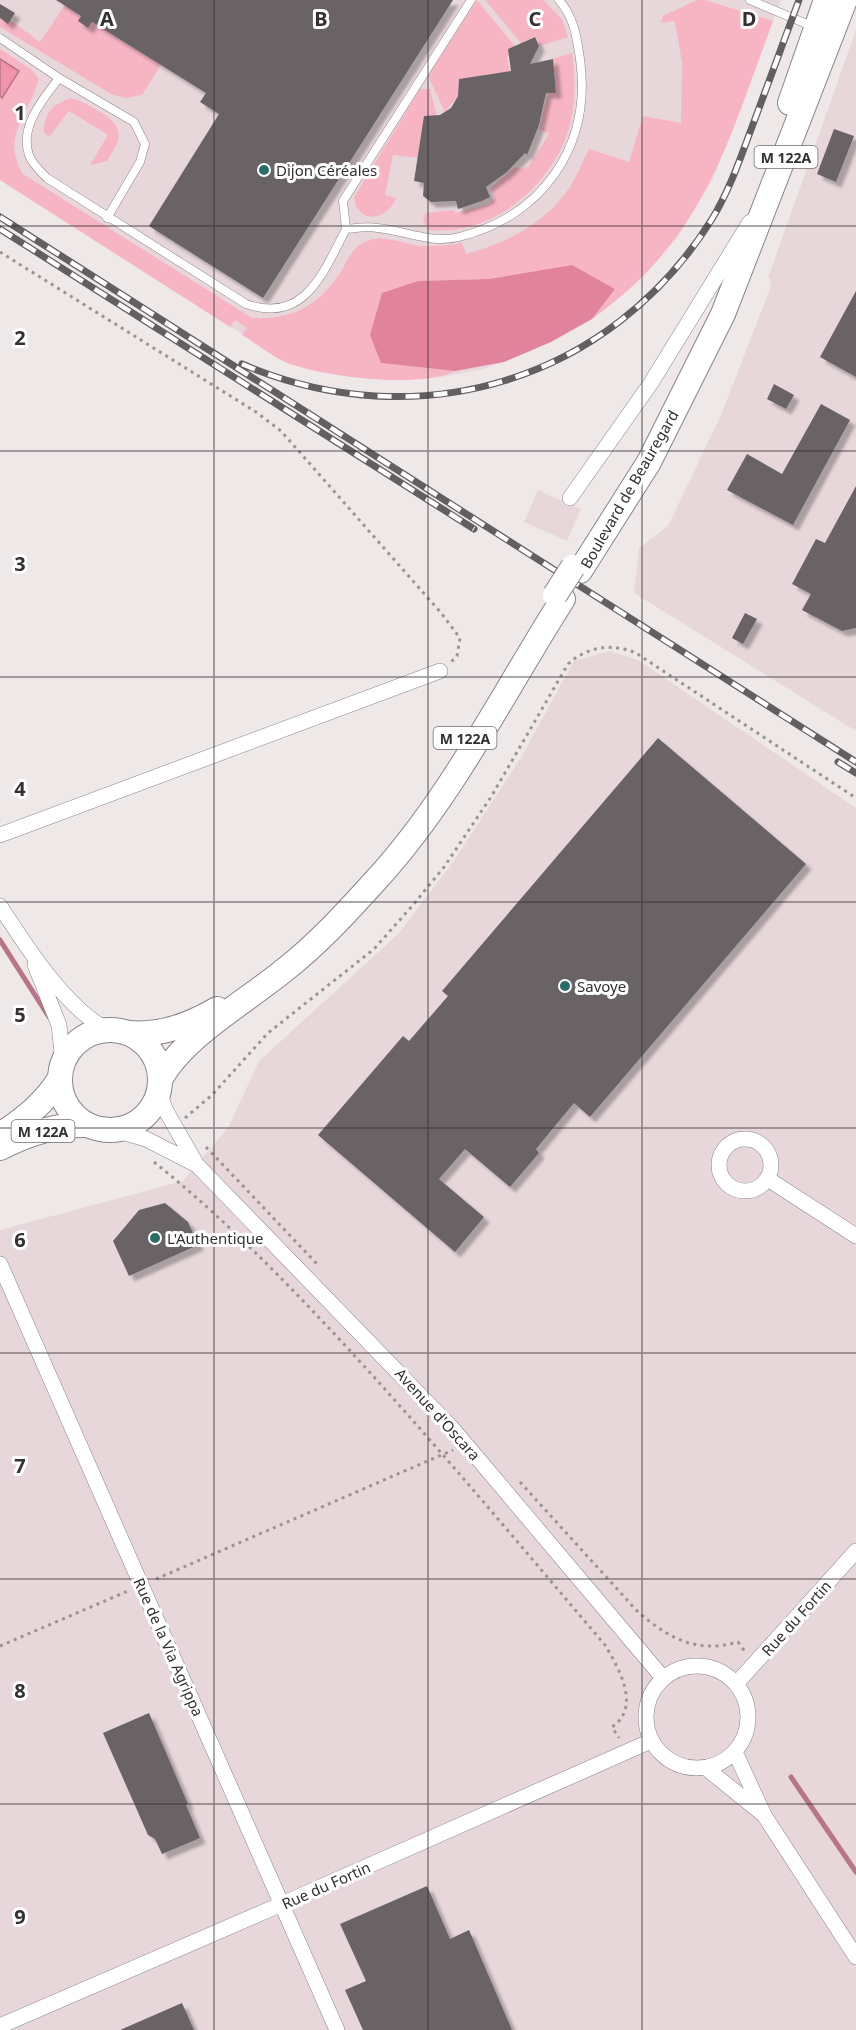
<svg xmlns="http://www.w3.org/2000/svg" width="856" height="2030" font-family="'Noto Sans',sans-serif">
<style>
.built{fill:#e7d7da}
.green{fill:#f7b4c3}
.forest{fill:#e1849b}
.water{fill:#f193aa;stroke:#b87586;stroke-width:1.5}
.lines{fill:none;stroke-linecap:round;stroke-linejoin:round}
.stream{stroke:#b87586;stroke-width:5}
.building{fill:#6a6465;filter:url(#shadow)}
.service-casing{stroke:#8a8485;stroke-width:9}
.minor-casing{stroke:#8a8485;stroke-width:16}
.primary-casing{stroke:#8a8485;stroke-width:26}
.path{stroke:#9a9495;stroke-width:3;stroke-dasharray:3 4.5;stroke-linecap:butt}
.service{stroke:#fff;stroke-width:8}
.minor{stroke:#fff;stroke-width:15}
.primary{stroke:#fff;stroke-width:24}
.rail-casing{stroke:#635f60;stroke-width:7}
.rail{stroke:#fff;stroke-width:4.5;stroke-dasharray:14;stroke-linecap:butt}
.primary-bridge-casing{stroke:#8a8485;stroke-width:26;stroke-linecap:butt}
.primary-bridge{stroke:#fff;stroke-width:24}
.grid{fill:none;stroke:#333031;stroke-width:1.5;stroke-opacity:0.55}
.poi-dot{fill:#276e66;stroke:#fff;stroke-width:2}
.labels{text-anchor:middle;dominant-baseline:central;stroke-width:6;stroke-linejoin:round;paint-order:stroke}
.shield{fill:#fff;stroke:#706e6f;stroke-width:1.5}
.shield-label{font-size:14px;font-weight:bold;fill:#333031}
.poi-label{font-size:15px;fill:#333031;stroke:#fff;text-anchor:start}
.street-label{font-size:15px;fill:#333031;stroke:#fff}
.grid-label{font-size:20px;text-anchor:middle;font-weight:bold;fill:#333031;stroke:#fff;stroke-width:6;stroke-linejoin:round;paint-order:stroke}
</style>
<defs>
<filter id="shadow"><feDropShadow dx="5.5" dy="5.5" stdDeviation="1.5" flood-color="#0004"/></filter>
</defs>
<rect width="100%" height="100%" fill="#efe8e9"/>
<!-- built -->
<path class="built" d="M0,0H781L713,179L677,238L639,281L592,319L529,352L483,369L442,377L392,379L335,374L288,363L0,180Z
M856,30V731L634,593L639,548L668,526L721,415L770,289L771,280L768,278Z
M538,490L581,509L567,541L524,522Z
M609,651L638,660L856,808V2030H0V1230L183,1181L229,1126L259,1061L398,934L453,862L520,759L574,661Z"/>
<!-- green -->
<path class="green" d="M477,0L515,46L507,58L512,80L496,79L495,73L459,80L458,96L445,112L428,76Z
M485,0H543L562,19L568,37L539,46L535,36L521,43Z
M697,0H705L773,21C727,144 705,238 592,319L615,289L572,265L489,279L418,281L381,363L455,371C419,389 328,377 290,364C274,358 257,344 242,335L247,328L235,320L230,327L0,180V49L32,70L39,79C29,115 0,137 23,174L252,318C295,320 321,304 343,268C349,257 354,246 367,241C384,234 403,244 421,246C435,247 448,245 462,243L466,254C506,244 547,222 570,187C577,175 583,161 589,149L629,162L643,116L681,123L682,63L675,21L661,23L663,16Z
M65,5L81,16L78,21L88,28L92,22L161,65L142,95L125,98L111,94L0,27V18L8,23L10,20L40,42Z
M572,53C576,81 576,113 565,140C543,193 488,236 428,230L423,219L426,213L453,210L456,213L489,204L494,199L491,188L515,167L521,169L529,166L549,134L539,129L548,93H556L553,59Z
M420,89H430L437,116L418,158L393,155L385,195L396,198C388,221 357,225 354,197Z
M71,98C82,101 92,107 102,113C127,129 120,140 107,161L90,165L108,135L69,111L49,137L44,132C44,112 54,104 71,98Z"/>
<!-- forest -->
<path class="forest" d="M572,265L615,289L592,319L551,342L504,362L455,371L381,363L370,335L382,293L418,281L489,279Z"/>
<!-- water -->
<path class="water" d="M0,59L19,71L2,98L0,96Z"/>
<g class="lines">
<!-- stream -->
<path class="stream" d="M0,940L49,1017
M791,1777L856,1872"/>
</g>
<!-- building -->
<path class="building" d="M56,0H453L263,298L149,226L219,114L200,102L206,93L92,22L88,28L78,21L81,16Z
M0,4L15,13L8,24L0,18Z
M535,37L539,46L530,64L553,59L556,93H546L539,125L527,155L525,153L507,172L486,187L490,197L482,201L458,209L456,201L431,202L423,196L424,183L414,181L424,116L440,115L451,108L458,96L459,79L511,71L508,49Z
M834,129L854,136L836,182L817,174Z
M856,291V377L820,357Z
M774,384L794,395L786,409L767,399Z
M821,404L850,420L793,525L727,490L747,454L782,474Z
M856,486V628L842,631L802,610L811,594L792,584L816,539L825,543Z
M745,613L757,619L743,644L732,638Z
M658,738L806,864L590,1117L574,1103L536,1149L539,1153L510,1187L465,1149L439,1179L484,1217L455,1252L318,1135L403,1036L409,1041L448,996L442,991Z
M165,1203L188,1222L198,1245L129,1276L113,1241L139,1210Z
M149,1713L188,1804L186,1805L200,1838L162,1854L155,1839L148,1835L103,1733Z
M427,1886L450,1939L469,1930L512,2030H363L345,1990L366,1981L340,1924Z
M182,2003L194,2030H120Z"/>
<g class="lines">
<defs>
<path id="service" d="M750,0L814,27
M0,38L59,78L134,122L145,144L140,162L107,218
M59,78C43,99 19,127 29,155C32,164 41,172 47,178L246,304C305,325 324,271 346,229C356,228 368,226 378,228C405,231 432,244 459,237C543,216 592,146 580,59C577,38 574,17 559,0
M346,229L343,201L471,0"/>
<path id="minor" d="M570,498L651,383L750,222
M0,835L440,671
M0,906C26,946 66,1009 108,1030
M35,965L59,1025L63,1062
M159,1092L166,1111L197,1165L452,1428L663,1678
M115,1130L146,1139L197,1165
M719 1165a26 26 0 1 1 52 0a26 26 0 1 1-52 0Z
M768,1179L856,1236
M0,1264L337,2030
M646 1717a51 51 0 1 1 102 0a51 51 0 1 1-102 0Z
M736,1684L856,1551
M706,1768L764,1815L735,1752
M764,1815L856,1957
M0,2026L282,1904L651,1741"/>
<path id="primary" d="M790,103L826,0
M580,571L649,462L723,314L845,0
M60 1080a50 50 0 1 1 100 0a50 50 0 1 1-100 0Z
M129,1033C161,1036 190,1025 217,1009
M160,1080C182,1038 245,1002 282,972C317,945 347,912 376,880C452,797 503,693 563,599
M0,1135C24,1119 45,1103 60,1078
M0,1148C27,1134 57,1124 88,1125"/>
</defs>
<!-- service casing -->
<use href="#service" class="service-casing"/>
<!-- minor casing -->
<use href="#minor" class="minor-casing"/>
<!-- primary casing -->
<use href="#primary" class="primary-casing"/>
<!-- path -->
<path class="path" d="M0,252L256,412L281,431L442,614L460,638L457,656L451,662
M185,1118L212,1095L268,1033L374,949L413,905L444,867L491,797L568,664C588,646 612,643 636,653L856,798
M206,1147L317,1264
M154,1162C230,1223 298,1294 363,1365C446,1456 525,1551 605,1645C618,1667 642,1707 612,1727L619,1738
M520,1482L638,1612C669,1638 696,1654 738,1642L746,1653
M156,1579L453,1450
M0,1646L128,1591"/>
<!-- service -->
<use href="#service" class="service"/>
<!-- minor -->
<use href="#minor" class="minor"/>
<!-- primary -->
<use href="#primary" class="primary"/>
<defs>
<path id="rail" d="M0,217L856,762
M0,229L474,529
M242,364C417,439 610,382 712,219C731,188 742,153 755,119C770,79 784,40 799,0
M838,762L856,773"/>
</defs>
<!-- rail casing -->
<use href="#rail" class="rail-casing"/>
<!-- rail -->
<use href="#rail" class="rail"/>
<defs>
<path id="primary-bridge" d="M555,595L573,567"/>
</defs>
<!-- primary-bridge casing -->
<use href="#primary-bridge" class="primary-bridge-casing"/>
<!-- primary-bridge -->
<use href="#primary-bridge" class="primary-bridge"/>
</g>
<!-- grid -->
<path class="grid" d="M214,0V2030M428,0V2030M642,0V2030M0,226H856M0,451H856M0,677H856M0,902H856M0,1128H856M0,1353H856M0,1579H856M0,1804H856"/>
<!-- markers -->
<g class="poi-dot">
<circle cx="264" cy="170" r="6"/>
<circle cx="565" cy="986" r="6"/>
<circle cx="155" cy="1238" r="6"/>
</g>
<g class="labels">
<!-- shield labels -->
<g class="shield">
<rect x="754.5" y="146" width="63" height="22" rx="4.5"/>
<rect x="433.5" y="727" width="63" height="22" rx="4.5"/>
<rect x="11.5" y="1120" width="63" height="22" rx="4.5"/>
</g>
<g class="shield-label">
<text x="786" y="157">M 122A</text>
<text x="465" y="738">M 122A</text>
<text x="43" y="1131">M 122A</text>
</g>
<!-- poi labels -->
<g class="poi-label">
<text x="276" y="170">Dijon Céréales</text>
<text x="577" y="986">Savoye</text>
<text x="167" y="1238">L'Authentique</text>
</g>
<!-- street labels -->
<g class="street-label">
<text transform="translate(629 489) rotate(-60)">Boulevard de Beauregard</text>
<text transform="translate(438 1414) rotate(48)">Avenue d'Oscara</text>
<text transform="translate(796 1618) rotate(-48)">Rue du Fortin</text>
<text transform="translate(169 1647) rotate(66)">Rue de la Via Agrippa</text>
<text transform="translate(326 1885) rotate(-24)">Rue du Fortin</text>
</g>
</g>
<g class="grid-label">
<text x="107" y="26">A</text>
<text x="321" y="26">B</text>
<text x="535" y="26">C</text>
<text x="749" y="26">D</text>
<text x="20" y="120">1</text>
<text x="20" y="345">2</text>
<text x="20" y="571">3</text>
<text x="20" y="796">4</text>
<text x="20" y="1022">5</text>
<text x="20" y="1247">6</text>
<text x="20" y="1473">7</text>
<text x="20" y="1698">8</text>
<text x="20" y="1924">9</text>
</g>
</svg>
